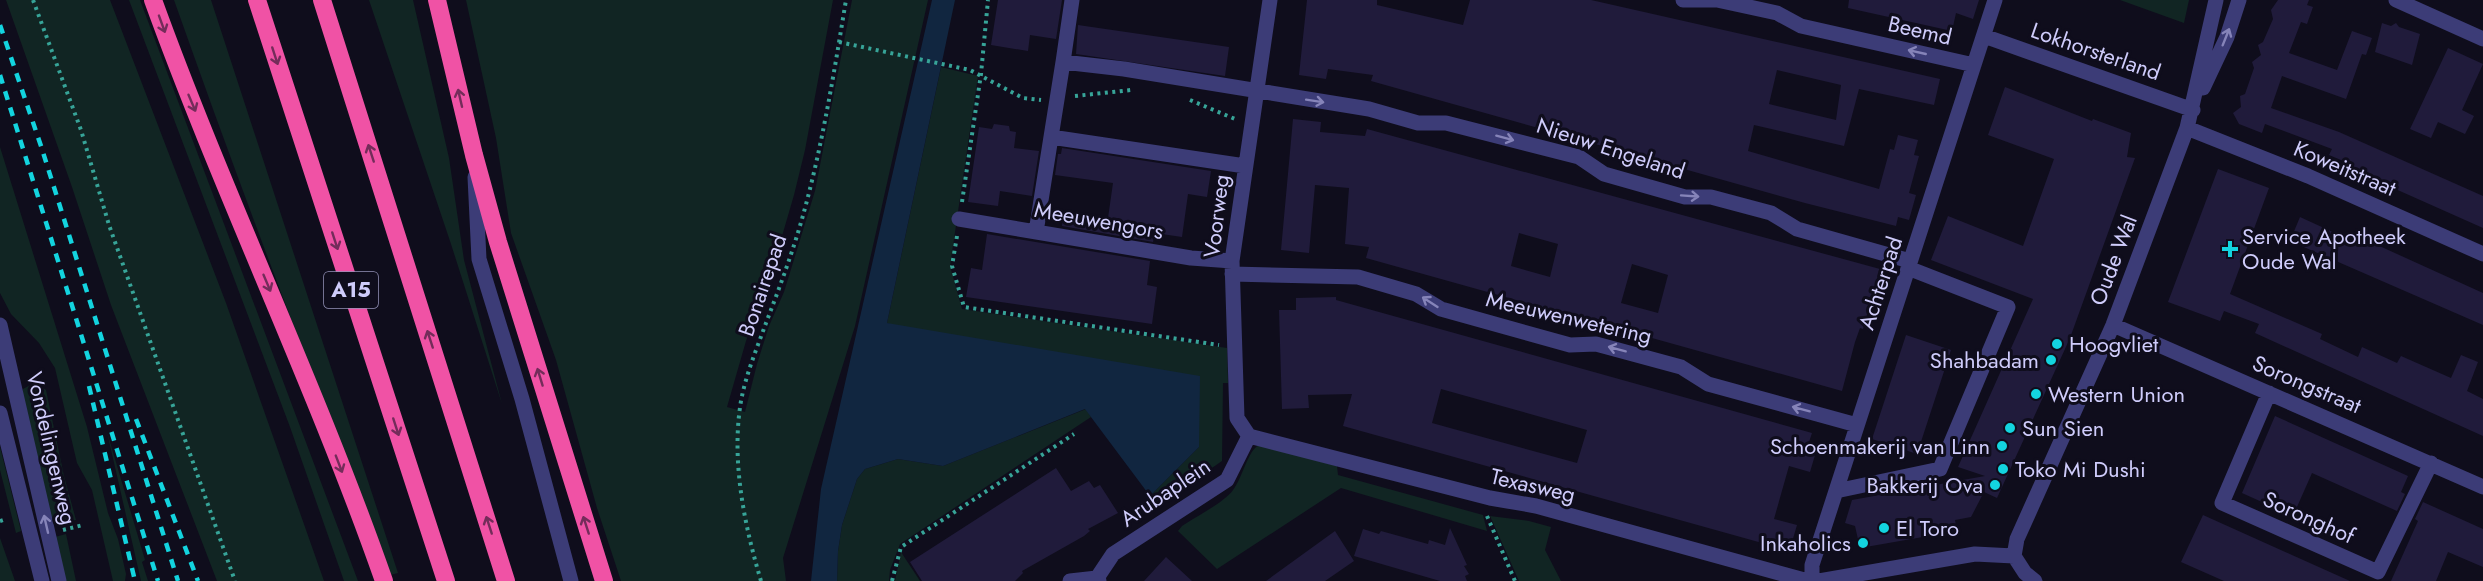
<svg xmlns="http://www.w3.org/2000/svg" width="2483" height="581" font-family="Jost,sans-serif">
<style>
.green{fill:#112523}
.water{fill:#112640}
.building{fill:#201b3b;fill-rule:evenodd}
.lines{fill:none;stroke-linecap:round;stroke-linejoin:round}
.path{stroke:#37a498;stroke-width:4;stroke-dasharray:3 4.5;stroke-linecap:butt}
.minor{stroke:#3c3c77;stroke-width:15}
.highway{stroke:#f052a5;stroke-width:18}
.rail{stroke:#13d4df;stroke-width:4.5;stroke-dasharray:9 8;stroke-linecap:butt}
.oneway{stroke:#742c5a}
.oneway2{stroke:#8684b9}
.poi-dot{fill:#13d4df;stroke:#0f0d1c;stroke-width:2}
.labels{text-anchor:middle;dominant-baseline:central;stroke-width:6;stroke-linejoin:round;paint-order:stroke}
.shield{fill:#0f0d1c;stroke:#9593b8;stroke-width:1.5}
.shield-label{font-size:21px;font-weight:bold;fill:#cfccfb}
.street-label{font-size:22px;fill:#cfccfb;stroke:#0f0d1c}
.poi-label{font-size:22px;fill:#cfccfb;stroke:#0f0d1c;text-anchor:start}
</style>
<rect width="100%" height="100%" fill="#0f0d1c"/>
<!-- green -->
<path class="green" d="M6,0H110L226,303L324,581H217L111,305L72,187Z
M129,0H140L358,581H344L290,427Z
M174,0H211L398,573L390,575C315,384 242,193 174,0Z
M369,0H413L449,158L464,260L502,404L451,244Z
M466,0H833L805,150L794,195L773,267L746,341L727,407L745,412L757,364L769,326L784,292L815,191L852,0H928L855,326L783,558L786,581H621L597,508L556,360L511,233L496,138Z
M2120,0H2189L2184,23Z
M941,67L978,76L950,266L962,309L1227,348L1228,383H1223L1222,461L1158,505L1150,496L1199,447L887,323Z
M0,147L87,427L108,513L118,539L126,574L125,581H113L92,490L77,463L55,368L39,343L11,314L0,293Z
M32,384H37L46,390L64,476L76,520L52,525L23,395V389Z
M1086,409L1091,417L900,544L890,570L889,581H837L838,551L842,525L857,479L865,469L898,459L943,466Z
M107,432L145,560L142,562L148,581H141Z
M1259,445L1337,466L1338,475L1483,515L1487,531L1341,488L1217,569L1178,531L1182,526C1195,517 1225,502 1233,490C1242,479 1248,450 1259,445Z
M0,447L21,531L16,533L0,470Z
M1490,516L1529,521L1551,527L1545,550L1561,581H1519Z
M66,534L76,581H66L55,537Z
M0,538L15,581H0Z
M901,552L920,581H895Z"/>
<!-- water -->
<path class="water" d="M932,0H955L887,323L1200,376L1199,447L1150,496L1085,409L943,466L898,459L865,469L857,479L842,525L838,551L837,581H811L821,489Z"/>
<!-- building -->
<path class="building" d="M998,0H1062L1056,39L1030,35L1028,51L991,45Z
M1307,0H1377V5L1463,25L1470,0H1591L1940,79L1934,105L1859,89L1844,146L1754,125L1748,151L1879,189L1890,149L1894,150L1898,135L1918,140L1914,155L1919,156L1909,193L1916,195L1909,220L1898,217L1896,226L1805,203L1371,81L1373,75L1328,69L1326,79L1299,75ZM1777,70L1841,85L1836,120L1769,104Z
M1849,0H1979L1973,19L1956,13L1952,31L1848,8Z
M2278,0H2309L2307,5L2313,7L2307,24L2301,22L2289,53L2337,70L2352,31L2372,38L2366,55L2362,54L2346,99L2282,76L2271,108L2339,132L2483,196V228L2346,167L2348,163L2329,155L2332,149L2265,124L2262,133L2239,124L2233,113L2241,107L2240,96L2245,94L2254,68L2252,62L2261,55L2258,45L2263,42L2273,19L2271,10Z
M2382,23L2391,26L2396,23L2399,27L2420,34L2412,65L2375,52Z
M1078,25L1229,47L1225,76L1076,54Z
M2448,48L2483,64L2462,110L2474,116L2465,134L2438,122L2431,138L2410,129Z
M2005,87L2092,121L2093,119L2131,133L2127,157L2135,158L2070,338L1997,498L1984,492L1971,517L1955,520L1957,531L1860,548L1855,526L1845,523L1852,500L1985,476L1958,467L2033,299L1931,260L1948,216L2023,246L2054,159L1988,135Z
M1293,119L1321,122L1320,132L1365,136L1367,129L1880,269L1863,329L1860,328L1855,342L1842,391L1366,258L1369,247L1345,244L1349,188L1315,185L1309,253L1281,250ZM1519,233L1558,244L1550,277L1511,266ZM1632,264L1668,275L1658,313L1621,303Z
M994,124L1009,126L1010,131L1016,132L1014,148L1039,151L1032,196L1000,191L998,206L968,202L979,127L992,129Z
M1062,148L1211,171L1207,197L1188,194L1182,237L1155,233L1153,242L1062,226L1064,212L1108,218L1113,183L1055,175L1058,154H1061Z
M2218,169L2269,188L2230,294L2322,334L2320,339L2358,357L2362,347L2397,363L2401,356L2451,378L2461,355L2478,362L2467,391L2483,399V436L2255,333L2259,324L2224,311L2220,321L2168,302Z
M2300,217L2361,245L2364,239L2483,293V325L2290,241Z
M987,234L1150,261L1147,285L1157,287L1152,324L966,297L971,268L982,270Z
M1336,297V300L1812,433L1809,442L1818,445L1810,472L1789,466L1774,519L1797,525L1792,542L1782,539L1780,548L1343,426L1352,394L1308,395L1309,408L1282,409L1279,310H1296V298ZM1441,389L1587,430L1577,463L1432,423Z
M1906,335L1951,350L1917,454L1872,439Z
M2275,416L2408,476L2401,492L2405,494L2397,511L2312,473L2293,516L2242,493Z
M1056,468L1071,491L1089,481L1094,488L1100,485L1118,513L1088,529L1090,531L1084,536L1022,571L1023,573L1015,581H922L910,562Z
M2423,502L2483,529V567L2448,552L2436,581H2391L2418,521L2415,519Z
M2203,515L2292,555L2350,581H2224L2181,562Z
M1450,528L1467,565L1464,566L1469,574L1465,576L1467,581H1440L1354,556L1363,529L1379,534L1381,531L1428,544L1429,540L1445,545Z
M1335,531L1354,561L1325,581H1266Z
M1166,557L1192,581H1144Z"/>
<g class="lines">
<!-- path -->
<path class="path" d="M33,0L81,130L109,225L235,581
M839,42L970,70L1023,98L1041,100
M1075,96L1131,90
M1190,100L1235,119
M962,202L981,74L988,0
M957,236L952,266L964,307L1219,345
M1487,516L1515,581
M0,521L6,519
M63,530L83,525
M761,581C744,524 731,460 741,401C746,374 757,348 766,323C779,289 792,254 802,219C822,148 834,73 846,0
M892,581L901,547L1074,434"/>
<!-- minor -->
<path class="minor" d="M1683,0H1717L1777,13L1801,26L1974,65
M2396,0L2483,39
M1984,36L2193,110
M1063,62L1072,0
M2203,88L2227,37L2239,0
M2187,128L2308,176L2483,254
M1245,166L1051,137L1063,62L1124,69L1369,109L1418,123H1446L1579,157L1604,174L1685,197H1711L1771,213L1797,229L1910,261
M475,177L479,259L522,399L571,581
M959,219L1191,258L1232,261
M1036,232L1051,137
M1232,274L1358,277L1416,294L1441,309L1570,345L1596,344L1681,367L1708,384L1857,425
M0,325L59,581
M2113,325L2483,487
M2269,393L2222,503L2378,572L2431,463
M0,413L42,581
M1249,436L1490,498L1536,506L1808,581
M1249,436L1237,418L1232,261L1270,0
M1836,491L1940,469L2008,307L1908,268
M2014,556L2017,539L2113,325L2187,128L2216,0
M2014,556L2025,573L2035,581
M1097,578L1113,554L1227,480L1249,436
M1070,581L1097,578L1099,581
M1812,581V565L1995,0
M1819,581L1975,554L2014,556"/>
<!-- highway -->
<path class="highway" d="M153,0C224,196 315,384 384,581
M257,0L446,581
M322,0L506,581
M437,0L474,155L498,242L604,581"/>
<!-- rail -->
<path class="rail" d="M0,25L41,146L178,581
M0,75L158,581
M89,386L135,581
M136,419L198,581"/>
</g>
<!-- one-way arrows -->
<defs><path id="oneway-shaft" d="M-6 0H5M1.5-3L5.5 0L1.5 3" fill="none" stroke-width="1.6" stroke-linecap="round" stroke-linejoin="round" transform="scale(1.5)"/></defs>
<g class="oneway">
<use href="#oneway-shaft" transform="translate(162 24) rotate(70)"/>
<use href="#oneway-shaft" transform="translate(275 56) rotate(72)"/>
<use href="#oneway-shaft" transform="translate(460 98) rotate(-103)"/>
<use href="#oneway-shaft" transform="translate(192 103) rotate(67)"/>
<use href="#oneway-shaft" transform="translate(371 153) rotate(-108)"/>
<use href="#oneway-shaft" transform="translate(335 241) rotate(72)"/>
<use href="#oneway-shaft" transform="translate(267 283) rotate(67)"/>
<use href="#oneway-shaft" transform="translate(430 339) rotate(-108)"/>
<use href="#oneway-shaft" transform="translate(540 377) rotate(-107)"/>
<use href="#oneway-shaft" transform="translate(396 427) rotate(72)"/>
<use href="#oneway-shaft" transform="translate(339 464) rotate(69)"/>
<use href="#oneway-shaft" transform="translate(489 525) rotate(-108)"/>
<use href="#oneway-shaft" transform="translate(586 525) rotate(-108)"/>
</g>
<g class="oneway2">
<use href="#oneway-shaft" transform="translate(2226 37) rotate(-68)"/>
<use href="#oneway-shaft" transform="translate(1917 52) rotate(-167)"/>
<use href="#oneway-shaft" transform="translate(1315 101) rotate(9)"/>
<use href="#oneway-shaft" transform="translate(1505 138) rotate(15)"/>
<use href="#oneway-shaft" transform="translate(1690 196) rotate(4)"/>
<use href="#oneway-shaft" transform="translate(1430 302) rotate(-147)"/>
<use href="#oneway-shaft" transform="translate(1617 349) rotate(-165)"/>
<use href="#oneway-shaft" transform="translate(1801 409) rotate(-165)"/>
<use href="#oneway-shaft" transform="translate(46 524) rotate(-103)"/>
</g>
<!-- markers -->
<g class="poi-dot">
<path d="M2227 240h6v6h6v6h-6v6h-6v-6h-6v-6h6z"/>
<circle cx="2057" cy="344" r="6"/>
<circle cx="2051" cy="360" r="6"/>
<circle cx="2036" cy="394" r="6"/>
<circle cx="2010" cy="428" r="6"/>
<circle cx="2002" cy="446" r="6"/>
<circle cx="2003" cy="469" r="6"/>
<circle cx="1995" cy="485" r="6"/>
<circle cx="1884" cy="528" r="6"/>
<circle cx="1863" cy="543" r="6"/>
</g>
<g class="labels">
<!-- shield labels -->
<rect class="shield" x="324" y="272" width="54" height="36" rx="4.5"/>
<g class="shield-label">
<text x="351" y="290">A15</text>
</g>
<!-- street labels -->
<g class="street-label">
<text transform="translate(1920 30) rotate(13)">Beemd</text>
<text transform="translate(2096 51) rotate(19)">Lokhorsterland</text>
<text transform="translate(1611 148) rotate(18)">Nieuw Engeland</text>
<text transform="translate(2345 168) rotate(23)">Koweitstraat</text>
<text transform="translate(1216 216) rotate(-83)">Voorweg</text>
<text transform="translate(1099 220) rotate(10)">Meeuwengors</text>
<text transform="translate(2113 260) rotate(-69)">Oude Wal</text>
<text transform="translate(1880 283) rotate(-72)">Achterpad</text>
<text transform="translate(762 285) rotate(-71)">Bonairepad</text>
<text transform="translate(1569 317) rotate(13)">Meeuwenwetering</text>
<text transform="translate(2307 384) rotate(23)">Sorongstraat</text>
<text transform="translate(52 448) rotate(77)">Vondelingenweg</text>
<text transform="translate(1533 485) rotate(13)">Texasweg</text>
<text transform="translate(1165 492) rotate(-34)">Arubaplein</text>
<text transform="translate(2309 517) rotate(24)">Soronghof</text>
</g>
<!-- poi labels -->
<g class="poi-label">
<text x="2242" y="236">Service Apotheek<tspan x="2242" dy="25">Oude Wal</tspan></text>
<text x="2069" y="344">Hoogvliet</text>
<text x="2039" y="360" text-anchor="end">Shahbadam</text>
<text x="2048" y="394">Western Union</text>
<text x="2022" y="428">Sun Sien</text>
<text x="1990" y="446" text-anchor="end">Schoenmakerij van Linn</text>
<text x="2015" y="469">Toko Mi Dushi</text>
<text x="1983" y="485" text-anchor="end">Bakkerij Ova</text>
<text x="1896" y="528">El Toro</text>
<text x="1851" y="543" text-anchor="end">Inkaholics</text>
</g>
</g>
</svg>
